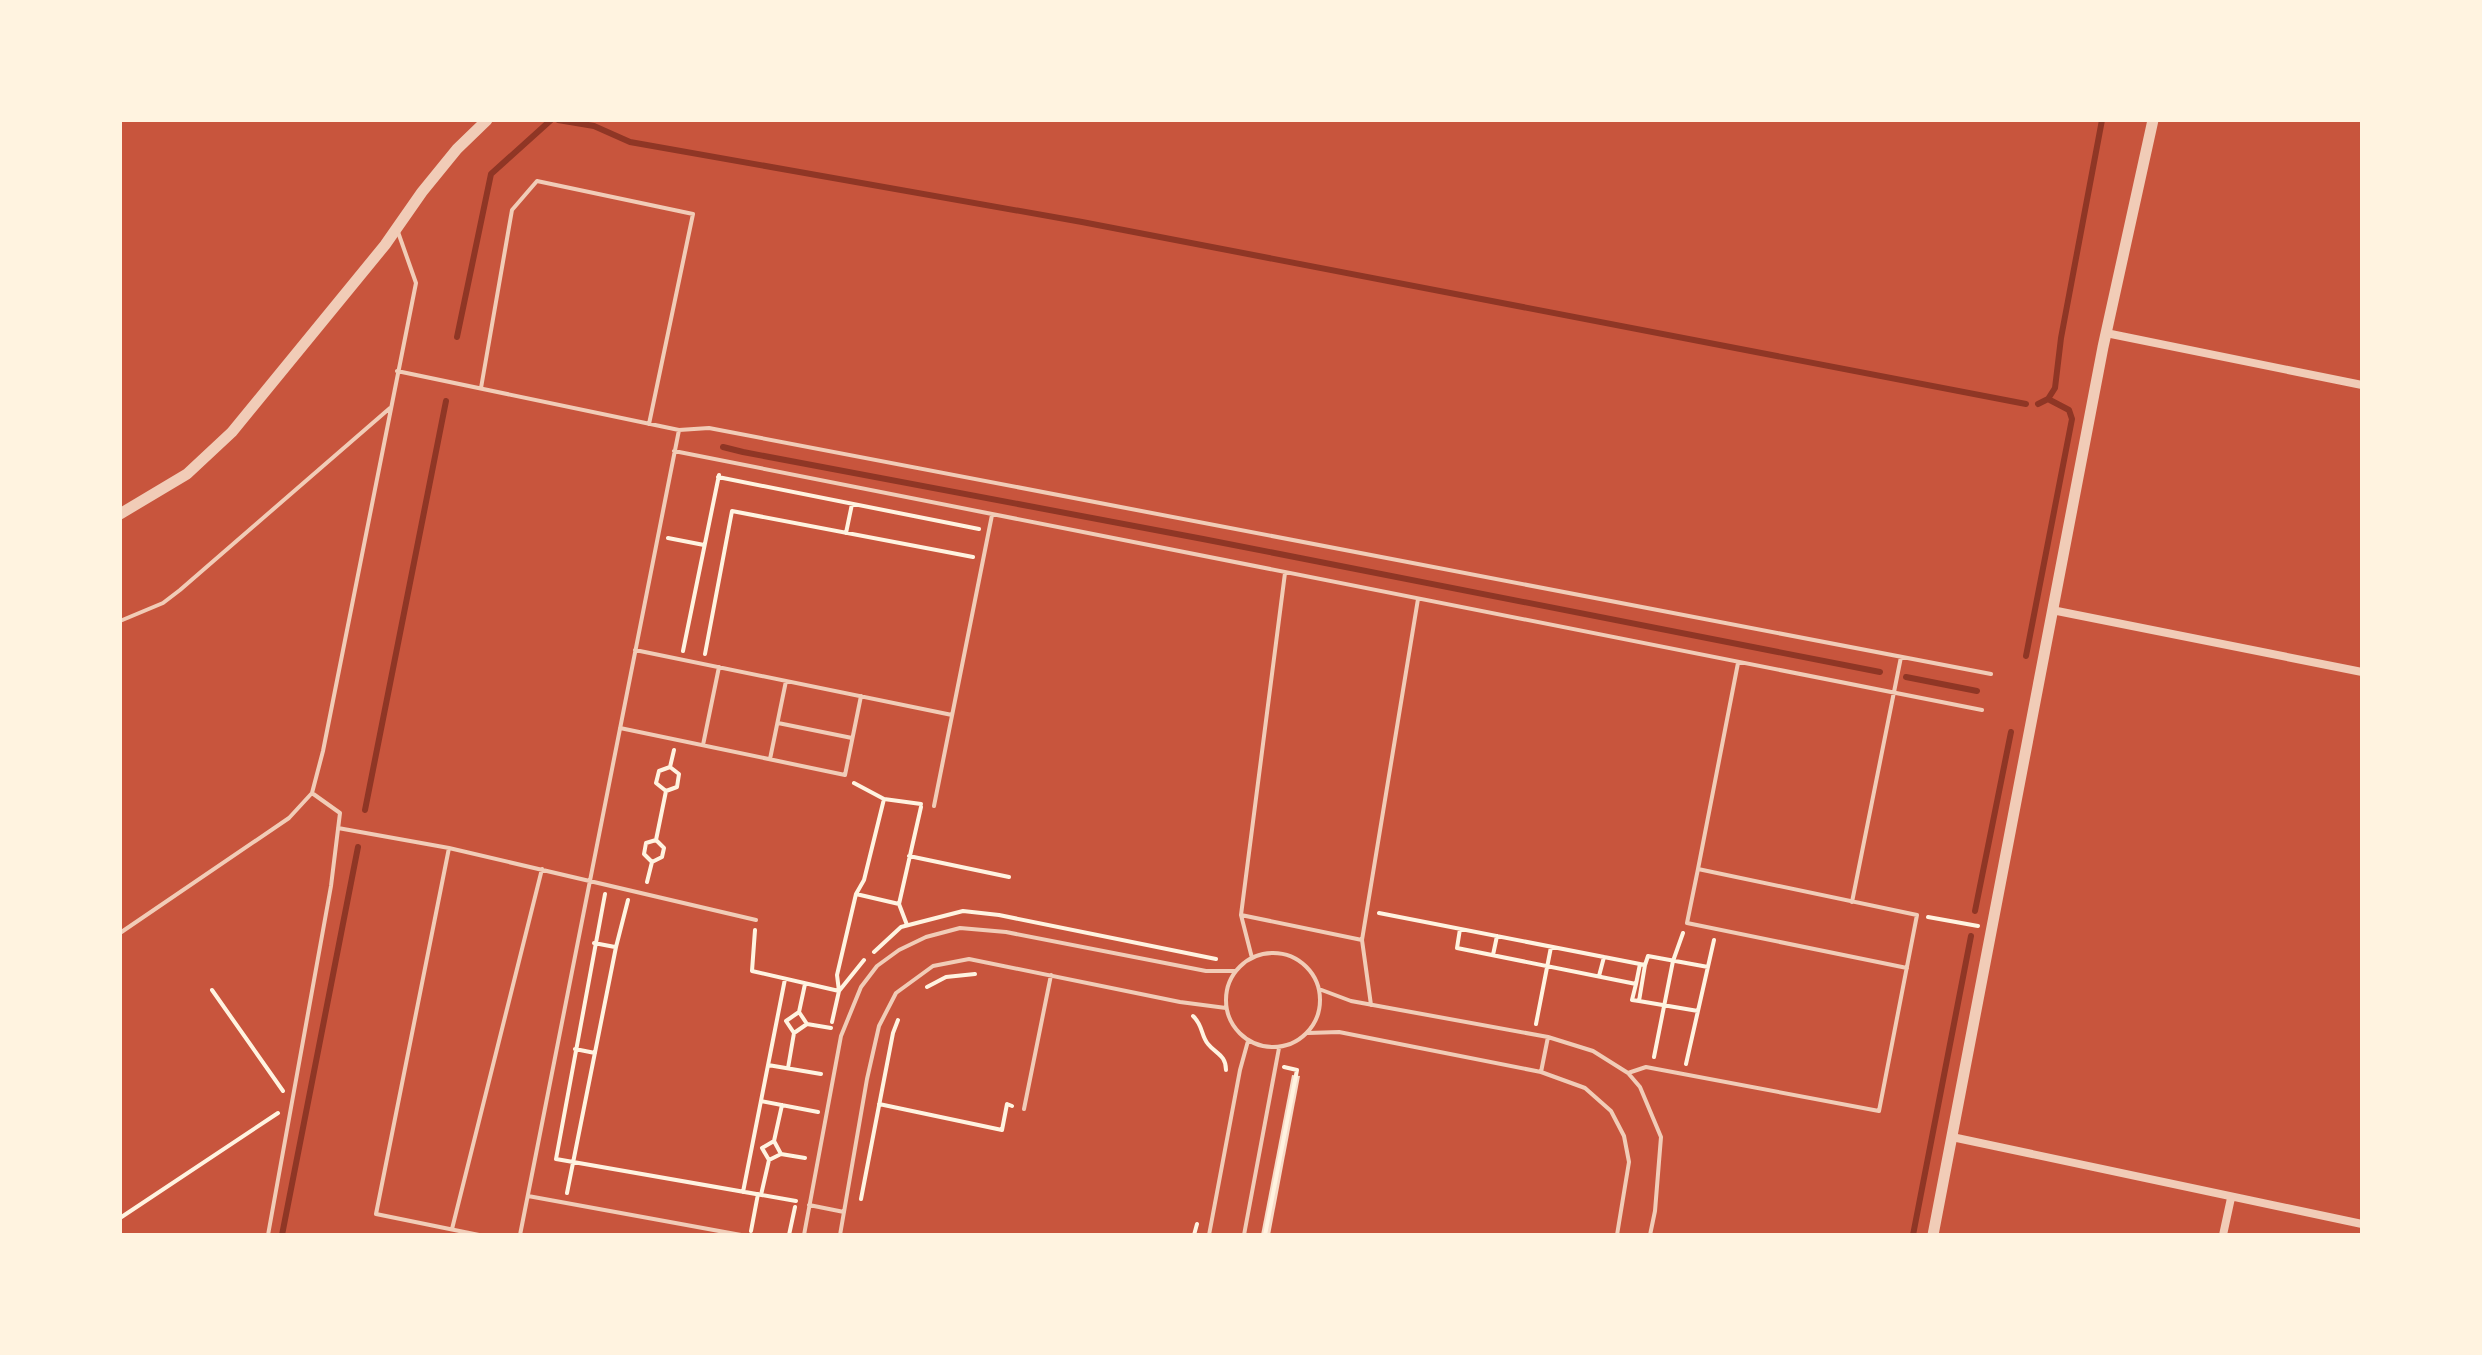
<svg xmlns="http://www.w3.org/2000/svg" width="2482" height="1355" font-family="'Source Serif 4',serif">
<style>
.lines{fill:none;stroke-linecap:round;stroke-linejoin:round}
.stream{stroke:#8f3625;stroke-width:6}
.building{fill:#f7dbc8}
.path{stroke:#fff3e0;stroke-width:4}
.service{stroke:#f1ccb7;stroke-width:4}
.minor{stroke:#f1ccb7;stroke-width:8}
.tertiary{stroke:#f1ccb7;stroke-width:11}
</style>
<rect width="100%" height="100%" fill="#c8553d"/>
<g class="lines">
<!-- stream -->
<path class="stream" d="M558,120L594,126L630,142L1082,222L2026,404
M457,337L491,174L551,120
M2038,404L2048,399L2055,388L2061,338L2102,120
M723,447L743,452L1203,539L1880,672
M2026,656L2072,419L2069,410L2048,399
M1906,677L1977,691
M365,810L446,401
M1975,911L2011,732
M282,1235L358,847
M1913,1235L1971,936"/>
</g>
<!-- building -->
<path class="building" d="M1292,1075L1300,1076L1270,1235H1261Z"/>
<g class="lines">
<!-- path -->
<path class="path" d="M718,477L979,529
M846,533L852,504
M668,538L704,545
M683,651L719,475
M705,654L732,511L973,557
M666,791L656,783L659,771L670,767
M884,799L921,804
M909,856L1009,877
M652,862L644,854L646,843L656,840
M647,882L652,862L662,857L664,848L656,840L666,791L677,787L679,774L670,767L674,750
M605,894L556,1159L796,1201
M856,894L899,904
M1379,913L1645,965L1648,956L1708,967
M1928,917L1978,926
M907,925L899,904L921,807
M1460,929L1457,948L1636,984L1632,1000L1639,1001
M755,930L752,971L839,991L837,975L856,894L864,880L884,799L854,783
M594,943L615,947
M874,952L901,927L963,911L999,915L1216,959
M1493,955L1497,936
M1645,965L1639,1001L1698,1011
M1599,976L1604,957
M1636,984L1640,964
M927,987L946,977L975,974
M212,990L283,1091
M799,1012L805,984
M1193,1016C1203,1025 1201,1036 1208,1044C1216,1054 1226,1055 1226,1070
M832,1022L839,991L864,960
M807,1024L831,1028
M1536,1024L1551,947
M575,1049L595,1053
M1654,1057L1673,961L1683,933
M1686,1064L1714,940
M768,1065L821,1074
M788,1068L794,1033L807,1024L799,1012L786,1021L794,1033
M761,1101L818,1112
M879,1104L1002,1130L1007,1104L1012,1106
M774,1141L782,1105
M781,1154L805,1158
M743,1192L785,979
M567,1193L616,947L628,900
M761,1195L769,1160L762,1148L774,1141L781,1154L769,1160
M861,1199L893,1033L898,1020
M120,1218L278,1113
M751,1231L758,1194
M789,1235L795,1207
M1194,1235L1197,1224
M1265,1235L1297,1070L1284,1067"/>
<!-- service -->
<path class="service" d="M397,371L679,430L709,428L1991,674
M481,388L512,210L537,181L693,214L649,424
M674,451L1982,710
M120,621L163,603L180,590L390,408
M635,650L952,715
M778,723L852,738
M620,728L845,775L861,696
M703,745L719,667
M770,759L786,681
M934,806L992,515
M338,828L449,848L756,920
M449,848L376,1214L479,1235
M1698,869L1738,663
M1852,902L1901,657
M1241,915L1362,940
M120,933L289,818L312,793L323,751L416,283L398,232
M1226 1000a47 47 0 1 1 94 0a47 47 0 1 1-94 0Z
M1252,958L1241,915L1285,573
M1319,989L1351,1001L1548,1037L1593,1051L1628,1073L1640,1087L1661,1137L1655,1211L1650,1235
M1371,1005L1362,940L1418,599
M1308,1033L1339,1032L1541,1072L1585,1088L1611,1111L1624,1136L1629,1162L1617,1235
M1541,1072L1548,1037
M1628,1073L1646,1067L1879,1111L1917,915L1698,869L1687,923L1907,968
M1024,1109L1051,975
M528,1196L741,1235
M809,1205L844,1212
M452,1229L542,869
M268,1235L331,886L340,813L312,793
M520,1235L679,430
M804,1235L841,1036L861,987L877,966L899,950L926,937L960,928L1006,932L1206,971H1235
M840,1235L867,1079L879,1026L896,993L933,966L969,959L1180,1002L1226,1008
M1209,1235L1240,1070L1248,1041
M1244,1235L1279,1048"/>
<!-- minor -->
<path class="minor" d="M2106,333L2362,385
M2052,610L2362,672
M1952,1137L2362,1224
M2223,1235L2231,1198"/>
<!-- tertiary -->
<path class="tertiary" d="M120,514L187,474L232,432L385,245L422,192L457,149L487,120
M1933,1235L2103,347L2153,120"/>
</g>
<!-- border -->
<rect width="2482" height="1355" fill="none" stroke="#fff3e0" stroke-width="244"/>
</svg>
